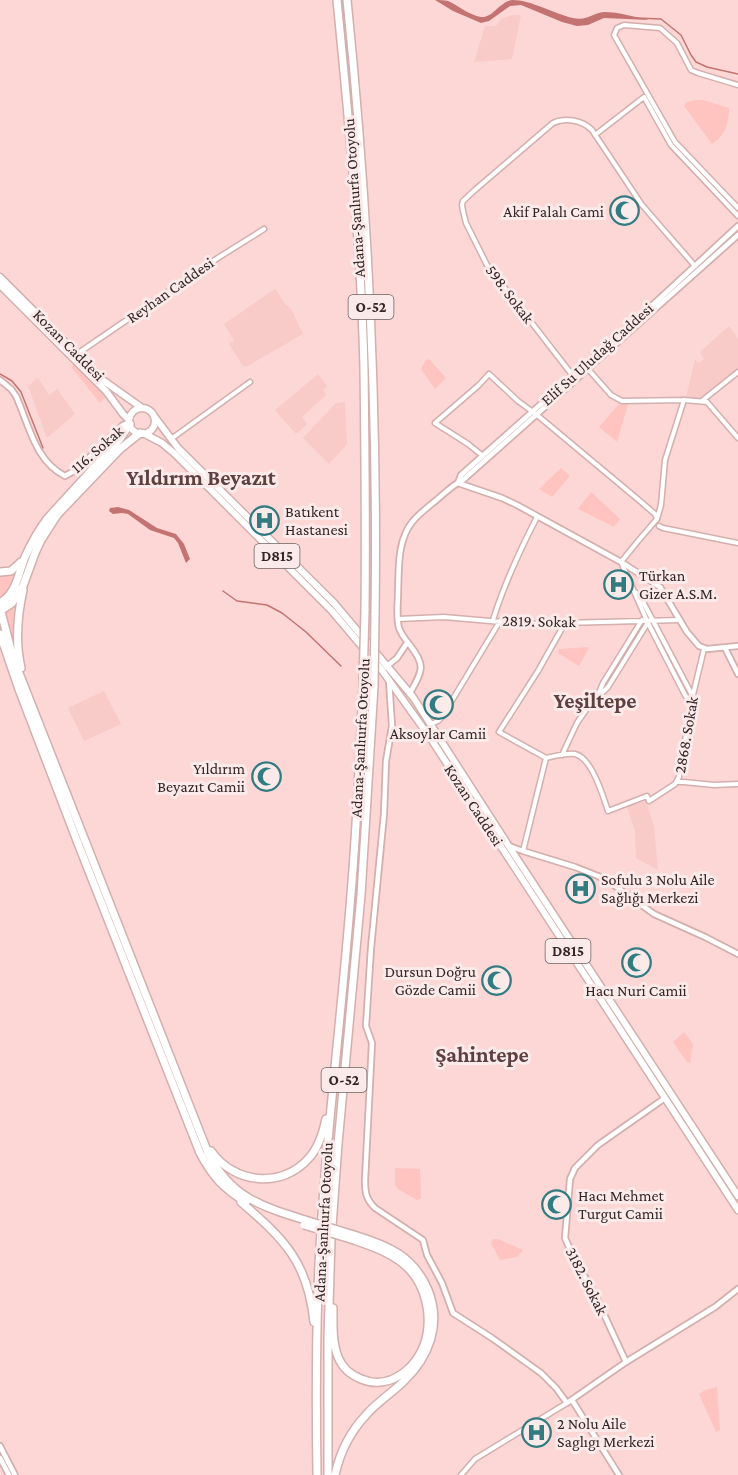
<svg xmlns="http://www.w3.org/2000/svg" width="738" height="1475" font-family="'Crimson Pro',serif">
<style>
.built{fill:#f8cac8}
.green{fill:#ffc3c0}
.water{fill:#c37372}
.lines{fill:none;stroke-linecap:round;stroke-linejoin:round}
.stream{stroke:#c37372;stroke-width:1.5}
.tertiary-casing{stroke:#d3afad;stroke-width:7}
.secondary-casing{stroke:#d3afad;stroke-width:8}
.trunk-casing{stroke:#d3afad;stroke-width:9}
.motorway-casing{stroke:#d3afad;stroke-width:10}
.tertiary{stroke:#fff;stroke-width:4}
.secondary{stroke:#fff;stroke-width:4.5}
.trunk{stroke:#fff;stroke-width:6}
.motorway{stroke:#fff;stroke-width:7}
.motorway-bridge-casing{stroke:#d3afad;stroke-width:10;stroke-linecap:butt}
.motorway-bridge{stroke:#fff;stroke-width:7}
.labels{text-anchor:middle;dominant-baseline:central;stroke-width:6;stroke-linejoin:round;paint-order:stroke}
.shield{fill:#faeae9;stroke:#6f6160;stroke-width:1.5}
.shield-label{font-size:15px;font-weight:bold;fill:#332625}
.street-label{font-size:16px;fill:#332625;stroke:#faeae9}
.poi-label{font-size:16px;fill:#332625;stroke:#faeae9;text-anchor:start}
.district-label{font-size:22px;font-weight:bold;fill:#5e403f;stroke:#faeae9}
</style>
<rect width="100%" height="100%" fill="#fdd7d5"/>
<!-- built -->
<path class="built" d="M512,15H521L512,59L474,62L485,26H496L501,19Z
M275,289L277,291L285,304L291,309L303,334L246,367L243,366L229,344L234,340L224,324Z
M729,326L738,339V368L700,398L686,397L695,360L699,363L704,359L700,352Z
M318,374L327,386L323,390L326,395L302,417L307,424L298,433H295L275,410Z
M38,378L49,395L57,389L75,414L47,438L28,386Z
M345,402L347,444L329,464L303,438L336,403Z
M104,691L121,724L84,741L68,708Z
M646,801L654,826L658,870L636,858L635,831L627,807Z"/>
<!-- green -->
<path class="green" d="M695,100H703L729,108C729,123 725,136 712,144L684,106L687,102Z
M429,359L446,378L435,389L421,369L426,360Z
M73,364H75L106,397L100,403L72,368Z
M620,403L628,404L617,442L599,427Z
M561,468L570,476L552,497L539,489Z
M591,492L620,519L614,527L578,509Z
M18,569L10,591L0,600V574Z
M19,598L17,660L3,612Z
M588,647L589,648L579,666L558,653L559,649H560Z
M684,1032L693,1044L690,1063L687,1062L673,1042Z
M395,1168L420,1169L421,1198L417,1200L398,1189L395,1185Z
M493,1239H498L523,1250L517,1257L500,1260L491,1243Z
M717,1387L720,1430L716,1432L699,1394L705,1390Z"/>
<!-- water -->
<path class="water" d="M435,0C440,0 444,0 448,1C459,6 469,15 481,17C493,18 499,2 512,0C532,0 554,14 573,18C588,21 592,13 604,12C619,12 635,17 649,20L604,18L588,25L577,26L562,22L521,5L510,6L489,21L481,23L453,11Z
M118,507L129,510L157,528L176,534L184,544L190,559L186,563L178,543L174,538L150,530L128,514L122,513L113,514L109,511L110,508Z"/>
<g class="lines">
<!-- stream -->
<path class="stream" d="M636,18L661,19L681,35L691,55L696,62L707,67L738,74
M0,374L12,381L21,392L43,448
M223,591L237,601L267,605L282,613L306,632L341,666"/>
<defs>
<path id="tertiary" d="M738,85L698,73L691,70L677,43L660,28L624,25L617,28L614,35L675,142L738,208
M644,97L671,145L738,216
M595,135L644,97
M77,354L213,261L264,229
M588,369L611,395L622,401L684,400L707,402L738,438
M573,376L487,265L466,223L463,211L462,205L463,201L476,189L553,123C565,117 582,120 592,130L642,205L695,266
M684,400L665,460L661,505L657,519L638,541L621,562L648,623L685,695L688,699H692
M703,400L738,372
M171,439L250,382
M483,456L468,444L435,423L479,385L489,374L518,401L537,415L640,501L655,514L657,519
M659,526L663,528L738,543
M635,592L640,596L692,695
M398,619L444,617L524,624L680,620
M493,620C504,584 520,550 537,517
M598,695L603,683L642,620
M431,724L438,721L442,717L500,621
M562,755L577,723L588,707L608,687L647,624
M546,758C555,756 566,753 575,754C592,758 603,796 608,811L647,796L649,801L675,784L679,777L692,699L704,649
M546,758L499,732L538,671L565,623
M678,782H684L714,785L738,784
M523,851L546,758
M461,1475L475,1459L567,1403"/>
<path id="secondary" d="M0,380L11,389L16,396C29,425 35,461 65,476L76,470L123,425L130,422
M458,483L461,475L657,301L738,226
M458,483L502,498L517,505L621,562L660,587L687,632L699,646L707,649L738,646
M725,648L738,674
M386,667L397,658L407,643
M389,680L392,726L386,761L384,814L371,948L366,1026L372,1043L365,1180C365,1193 366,1199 375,1208L423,1240L427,1255L442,1283L453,1313L492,1338L541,1373L556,1388L567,1403L626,1362L715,1307L738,1289
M410,693C423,670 426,665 409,644C405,639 401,634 399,628C396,617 398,603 398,592C399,568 397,540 413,521C419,514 427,508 434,502C443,495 452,485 463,480L738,235
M509,846L523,851L575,867L598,876L611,883L654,914L705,937L738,954
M626,1362L596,1297L572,1254L565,1238L570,1179L575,1168L598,1145L665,1098
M572,1400L619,1475
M0,1446L15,1475
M0,1458L9,1475"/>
<path id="trunk" d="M0,277L104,381L142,408
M0,285L106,391L123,414L129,420
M129 421a13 13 0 1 1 26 0a13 13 0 1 1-26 0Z
M154,416L178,448L334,603L413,697L508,845L738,1196
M143,433L162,443L175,454L332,611L381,669L431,739L738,1210"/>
<path id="motorway" d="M337,0C349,122 361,245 364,368C365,449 366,530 365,610
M347,0C368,206 378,408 375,615
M0,572L11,571L21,562
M0,603C17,593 18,574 25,557C31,544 38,531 47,519L119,440L130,424
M0,608L11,650L19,673L208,1153C231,1197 260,1206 305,1220
M0,611L12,603L23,586L35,553L41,540L57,515L120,449L140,433
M0,634L20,692L79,846L200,1153C212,1176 224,1189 246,1202
M21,668C15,642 17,617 23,590
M211,1151C234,1184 282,1189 309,1158C319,1147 323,1133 326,1119
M241,1202C284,1239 308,1262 314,1322
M333,1308C333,1324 332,1342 338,1357C342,1367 351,1375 361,1379C392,1392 422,1364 427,1334C431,1312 425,1287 410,1270C395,1254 374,1247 354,1240
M317,1475C316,1413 316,1350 318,1288C323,1156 341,1026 351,894C357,825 360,755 363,685
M328,1475V1338L331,1240L338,1144L361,895L374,686
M335,1475C340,1452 350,1432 366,1415C377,1402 392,1393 404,1381C429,1357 442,1324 428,1290C414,1256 387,1245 354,1235"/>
</defs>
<!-- tertiary casing -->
<use href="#tertiary" class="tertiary-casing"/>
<!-- secondary casing -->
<use href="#secondary" class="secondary-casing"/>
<!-- trunk casing -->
<use href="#trunk" class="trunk-casing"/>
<!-- motorway casing -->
<use href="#motorway" class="motorway-casing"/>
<!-- tertiary -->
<use href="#tertiary" class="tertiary"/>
<!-- secondary -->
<use href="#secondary" class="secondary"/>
<!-- trunk -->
<use href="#trunk" class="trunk"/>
<!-- motorway -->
<use href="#motorway" class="motorway"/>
<defs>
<path id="motorway-bridge" d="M363,685L365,610
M374,686L375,615
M305,1220L354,1235
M304,1225L354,1240"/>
</defs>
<!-- motorway-bridge casing -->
<use href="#motorway-bridge" class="motorway-bridge-casing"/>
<!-- motorway-bridge -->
<use href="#motorway-bridge" class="motorway-bridge"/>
</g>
<!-- icons -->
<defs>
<symbol id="mosque-ring" viewBox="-11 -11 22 22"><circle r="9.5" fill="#faeae9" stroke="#327b80" stroke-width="1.5"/><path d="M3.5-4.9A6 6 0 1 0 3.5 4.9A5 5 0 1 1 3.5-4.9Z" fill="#327b80"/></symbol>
<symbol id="hospital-ring" viewBox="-11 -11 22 22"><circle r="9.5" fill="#faeae9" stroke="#327b80" stroke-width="1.5"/><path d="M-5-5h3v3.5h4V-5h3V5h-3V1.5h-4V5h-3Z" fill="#327b80"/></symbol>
</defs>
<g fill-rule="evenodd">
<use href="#mosque-ring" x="608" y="194" width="33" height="33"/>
<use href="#hospital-ring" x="248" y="504" width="33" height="33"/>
<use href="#hospital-ring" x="602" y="568" width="33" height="33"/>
<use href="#mosque-ring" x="422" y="688" width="33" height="33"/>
<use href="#mosque-ring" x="250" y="760" width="33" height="33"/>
<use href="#hospital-ring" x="564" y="872" width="33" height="33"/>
<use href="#mosque-ring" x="620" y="946" width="33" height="33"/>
<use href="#mosque-ring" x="480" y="964" width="33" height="33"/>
<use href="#mosque-ring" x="540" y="1188" width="33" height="33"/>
<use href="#hospital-ring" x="520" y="1416" width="33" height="33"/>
</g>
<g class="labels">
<!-- shield labels -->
<g class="shield">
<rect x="348.5" y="295" width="45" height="24" rx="4.5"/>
<rect x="254.5" y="544" width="45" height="24" rx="4.5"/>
<rect x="545.5" y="939" width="45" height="24" rx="4.5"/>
<rect x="321.5" y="1068" width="45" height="24" rx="4.5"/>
</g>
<g class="shield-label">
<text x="371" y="307">O-52</text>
<text x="277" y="556">D815</text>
<text x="568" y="951">D815</text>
<text x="344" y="1080">O-52</text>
</g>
<!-- street labels -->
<g class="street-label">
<text transform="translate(354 198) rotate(-94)">Adana-Şanlıurfa Otoyolu</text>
<text transform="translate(170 290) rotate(-35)">Reyhan Caddesi</text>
<text transform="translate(510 294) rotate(53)">598. Sokak</text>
<text transform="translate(69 345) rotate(45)">Kozan Caddesi</text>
<text transform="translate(597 354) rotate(-42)">Elif Su Uludağ Caddesi</text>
<text transform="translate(97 449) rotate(-41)">116. Sokak</text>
<text transform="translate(539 621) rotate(1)">2819. Sokak</text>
<text transform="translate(686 735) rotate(-80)">2868. Sokak</text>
<text transform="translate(360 738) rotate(-87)">Adana-Şanlıurfa Otoyolu</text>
<text transform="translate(474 805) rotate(57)">Kozan Caddesi</text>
<text transform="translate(323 1222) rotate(-87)">Adana-Şanlıurfa Otoyolu</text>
<text transform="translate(587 1281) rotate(63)">3182. Sokak</text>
</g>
<!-- poi labels -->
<g class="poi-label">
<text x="604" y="211" text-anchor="end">Akif Palalı Cami</text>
<text x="285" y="511">Batıkent<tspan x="285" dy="18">Hastanesi</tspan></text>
<text x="639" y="575">Türkan<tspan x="639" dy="18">Gizer A.S.M.</tspan></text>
<text x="438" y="733" text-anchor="middle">Aksoylar Camii</text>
<text x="245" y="768" text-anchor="end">Yıldırım<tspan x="245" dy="18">Beyazıt Camii</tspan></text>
<text x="601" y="879">Sofulu 3 Nolu Aile<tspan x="601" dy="18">Sağlığı Merkezi</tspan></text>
<text x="476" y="971" text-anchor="end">Dursun Doğru<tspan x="476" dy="18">Gözde Camii</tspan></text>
<text x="636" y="990" text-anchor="middle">Hacı Nuri Camii</text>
<text x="578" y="1195">Hacı Mehmet<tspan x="578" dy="18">Turgut Camii</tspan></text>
<text x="557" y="1423">2 Nolu Aile<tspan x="557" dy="18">Saglıgı Merkezi</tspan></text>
</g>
<!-- district labels -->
<g class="district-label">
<text x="201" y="477">Yıldırım Beyazıt</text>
<text x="595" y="700">Yeşiltepe</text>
<text x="482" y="1054">Şahintepe</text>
</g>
</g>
</svg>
